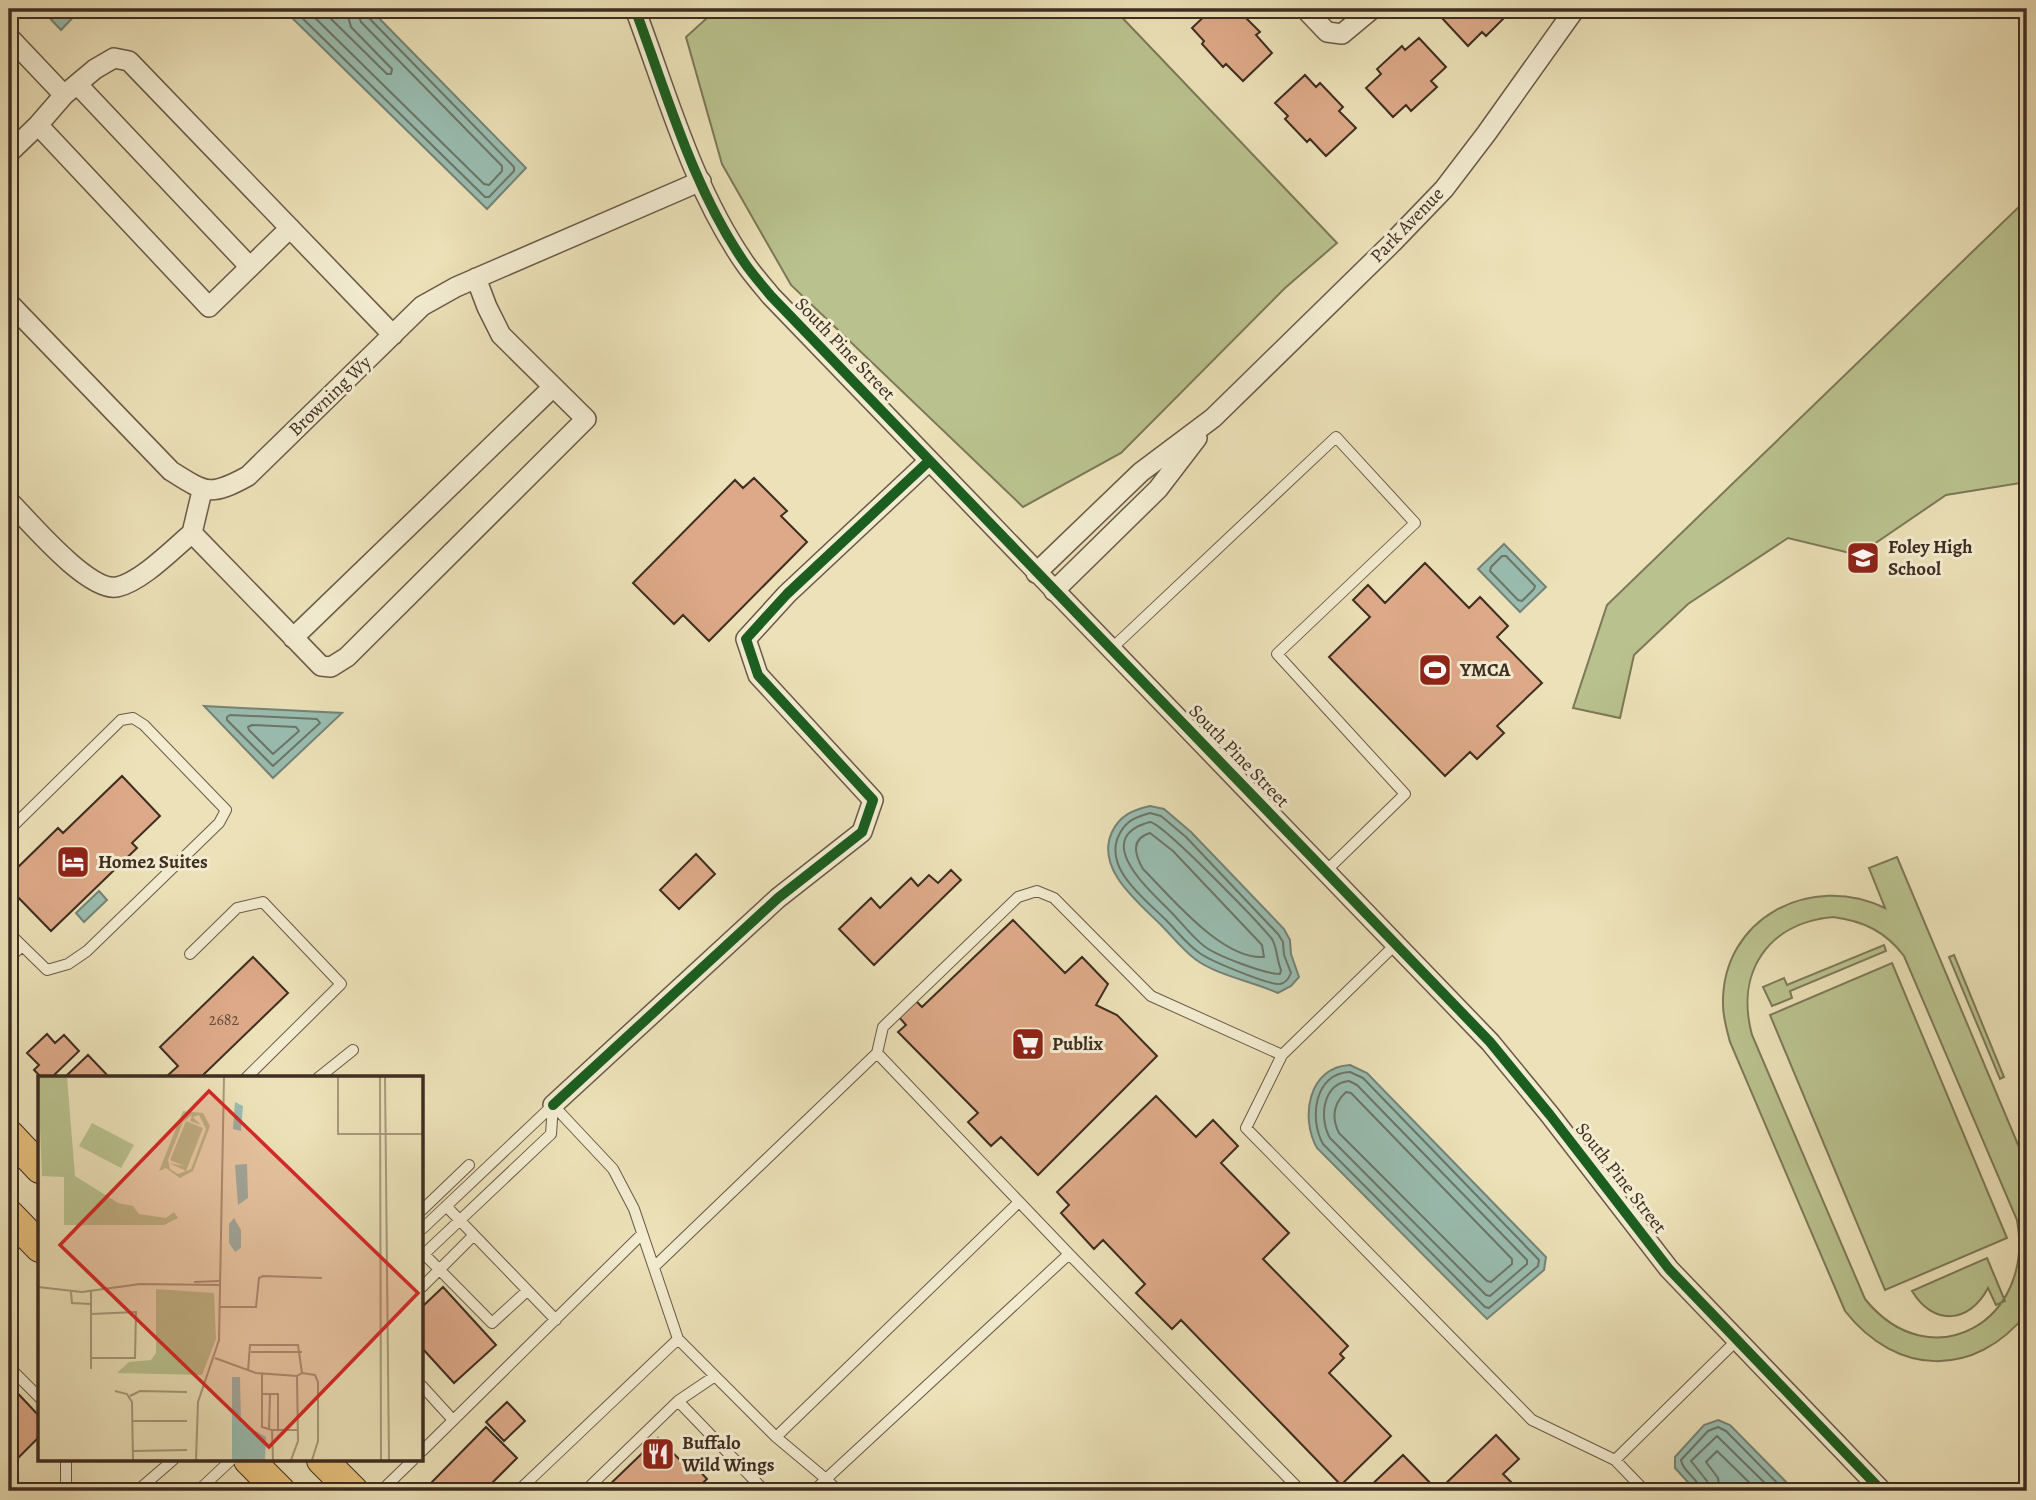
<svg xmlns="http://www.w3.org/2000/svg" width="2036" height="1500" font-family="Alegreya,serif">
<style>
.green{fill:#b9c28e;stroke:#7c7858;stroke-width:2;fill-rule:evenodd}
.water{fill:#99bdb0;stroke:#758377;stroke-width:2}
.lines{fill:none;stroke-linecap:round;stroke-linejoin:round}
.shore{stroke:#6c7568;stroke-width:2}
.building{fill:#dda988;stroke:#3e2d21;stroke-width:2}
.lane-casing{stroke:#6a5a47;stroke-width:12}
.street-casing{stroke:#6a5a47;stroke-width:22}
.primary-casing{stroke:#3e2d21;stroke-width:32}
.lane{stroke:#f3ecd1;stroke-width:10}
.street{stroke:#f3ecd1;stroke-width:19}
.primary{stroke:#e6c07c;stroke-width:30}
.cycleway-casing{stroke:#f3ecd1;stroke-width:15}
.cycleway{stroke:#1b5e20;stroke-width:10}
.labels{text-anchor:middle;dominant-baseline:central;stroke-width:6;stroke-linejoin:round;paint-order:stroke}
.number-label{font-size:16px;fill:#664c3b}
.street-label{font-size:19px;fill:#3e2d21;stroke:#f3ecd1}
.poi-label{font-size:19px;font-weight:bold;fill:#3e2d21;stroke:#f3ecd1;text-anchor:start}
.inset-road{fill:none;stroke:#a6997c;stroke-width:2}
.view{fill:#d62828;fill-opacity:0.15;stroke:#d62828;stroke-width:3.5}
.inset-edge{fill:none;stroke:#3e2d21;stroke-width:3.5}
</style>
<rect width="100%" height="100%" fill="#ece1b8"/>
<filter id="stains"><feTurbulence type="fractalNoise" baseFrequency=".00286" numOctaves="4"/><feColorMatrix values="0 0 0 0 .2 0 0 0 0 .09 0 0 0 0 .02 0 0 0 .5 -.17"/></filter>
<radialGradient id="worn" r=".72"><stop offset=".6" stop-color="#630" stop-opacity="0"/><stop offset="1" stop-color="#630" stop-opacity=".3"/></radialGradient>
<!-- green -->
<path class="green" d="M717,9H1114L1337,243L1285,288L1121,453L1023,507L791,285L722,164L686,37Z
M2027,199V482L1946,495L1858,555L1788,538L1688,604L1634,655L1620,718L1573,708L1607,605Z
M1897,857L2027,1166V1313C1975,1379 1896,1376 1845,1311L1730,1042C1727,1030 1723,1018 1723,1005C1721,918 1811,872 1885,908L1869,868ZM1833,917C1864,921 1886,932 1904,956L2017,1220C2036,1321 1931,1381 1865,1299L1752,1035C1735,972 1768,923 1833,917Z
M1884,945L1886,951L1790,991L1792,998L1772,1006L1763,987L1784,978L1787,985Z
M1954,955L2004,1077L2000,1079L1949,957Z
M1892,963L2007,1238L1885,1290L1770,1015Z
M1987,1258L2005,1301L1996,1305L1988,1288C1969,1324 1933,1326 1912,1291Z"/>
<!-- water -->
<path class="water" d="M41,9H81L61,30Z
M283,9H370L526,168L487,209Z
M1504,544L1546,587L1520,612L1478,569Z
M204,706L342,713L273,778Z
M1150,806L1164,809L1191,832L1284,929L1290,940L1291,954L1299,977L1291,986L1278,993C1254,982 1216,975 1195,959C1182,949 1172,936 1161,925C1138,902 1095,869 1112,832C1120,815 1133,810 1150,806Z
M99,891L107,900L84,922L76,913Z
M1350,1065L1367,1073L1546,1257L1544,1270L1487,1319L1317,1148C1300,1118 1308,1067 1350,1065Z
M1718,1420L1730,1425L1795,1491H1696L1675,1468V1457L1704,1425Z"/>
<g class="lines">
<!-- shore -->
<path class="shore" d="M293,9L485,197H489L514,171V167L368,17L365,9
M306,9L484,184L489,185L502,171V166L361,22L356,9
M321,9L387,74H391L392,69L351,27L346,9
M1502,556H1506L1535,586L1534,589L1522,601L1518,600L1490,571L1491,567Z
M230,715L317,719L320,723L273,766L227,720V717Z
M252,725L296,727L299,731L273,754L249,730L248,727Z
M1150,813L1161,816L1186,837L1278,934L1283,942L1284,955L1291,973C1289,978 1286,983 1280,984C1271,986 1211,961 1201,954C1188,946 1177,931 1166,920C1145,899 1101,867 1120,833C1127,820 1136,817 1150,813Z
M1150,822C1164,824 1259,923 1272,939C1277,947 1277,961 1281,970L1280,974C1265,974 1217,956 1204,946C1192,937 1181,922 1170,911C1149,890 1090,838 1150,822Z
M1150,833L1173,851L1262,945L1264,957C1222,960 1171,897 1143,869C1135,855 1130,839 1150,833Z
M1350,1072L1363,1078L1539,1260L1538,1266L1489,1308L1485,1307L1323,1144C1309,1119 1314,1073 1350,1072Z
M1349,1081L1357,1085L1527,1260V1264L1490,1296L1486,1295L1330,1138C1319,1119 1322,1084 1349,1081Z
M1346,1092L1351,1093L1512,1259V1264L1491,1282L1487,1281L1339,1133C1331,1117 1333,1104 1346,1092Z
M1701,1491C1699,1478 1683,1473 1681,1460L1708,1431L1718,1427L1726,1431L1785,1491
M1710,1491L1707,1481L1691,1461L1717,1436L1773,1491
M1720,1491L1718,1478L1706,1462L1717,1451L1758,1491"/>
</g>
<!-- building -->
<path class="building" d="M1212,9H1230L1233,12L1237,9L1260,32L1256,35L1272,53L1243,81L1226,64L1223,67L1202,44L1204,41L1192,28Z
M1450,9H1508L1511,11L1486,36L1482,32L1468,46L1441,17Z
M1419,38L1446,67L1431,81L1437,87L1411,111L1406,105L1393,117L1366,88L1381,74L1377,69L1402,46L1405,50Z
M1305,75L1316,87L1320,83L1343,107L1339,111L1356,128L1326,156L1310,139L1307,142L1285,119L1288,116L1275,103Z
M754,478L787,511L781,516L807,542L709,641L683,615L674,624L633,583L735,480L743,488Z
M1425,563L1469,608L1480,597L1508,626L1497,637L1542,683L1497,726L1504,733L1477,759L1470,752L1445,776L1329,657L1370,617L1353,600L1368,585L1385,603Z
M122,776L160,816L132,843L137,848L51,931L9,888V876L58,828L63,833Z
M696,854L715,874L679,909L660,890Z
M951,870L961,880L874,965L839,929L871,898L880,908L911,878L918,886L929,875L938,883Z
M1013,920L1065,973L1082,957L1108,984L1096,1005L1117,1015L1157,1056L1038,1175L1001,1137L991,1146L968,1122L978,1113L898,1032L906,1025L898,1016L915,1000L922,1007Z
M253,957L288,993L200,1078H165L178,1066L160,1047Z
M47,1034L55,1043L64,1035L79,1051L51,1078H42L34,1070L39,1065L27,1053Z
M88,1055L110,1078H64Z
M1156,1096L1196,1137L1213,1120L1238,1146L1221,1163L1289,1233L1263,1259L1348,1346L1340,1354L1344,1358L1329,1373L1391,1436L1341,1485L1181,1320L1172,1329L1136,1293L1145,1284L1103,1240L1094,1249L1061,1213L1069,1205L1057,1192Z
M443,1287L496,1345L454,1383L422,1348V1307Z
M9,1384L40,1417V1436L9,1467Z
M507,1402L525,1421L504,1441L486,1422Z
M486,1427L517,1458L484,1491H437L430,1484Z
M1496,1435L1519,1459L1503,1474L1520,1491H1365L1403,1455L1438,1491Z
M658,1438L693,1473L698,1469L707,1479L694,1491H603Z"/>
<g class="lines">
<defs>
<path id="lane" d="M1110,650L1336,437L1415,523L1277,654L1405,794L1326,871
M9,830L121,720L133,718L144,725L226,810L219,823L87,951L68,964L47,970L9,933
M1395,945L1282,1055L1246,1128L1532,1420L1615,1460
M190,954L237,908L263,902L341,984L246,1078
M9,958L22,946
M877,1053L883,1027L1018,897L1037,891L1054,898L1151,996L1282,1055
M318,1078L353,1050
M553,1105L613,1169L634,1209L678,1339L776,1437L826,1479L814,1491
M446,1206L556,1320
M422,1210L469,1165
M422,1229L553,1105
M422,1252L492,1323L527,1291
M422,1256L551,1134L553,1105
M654,1267L877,1053L1069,1254
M422,1287L474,1235
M9,1367L40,1398
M422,1386L453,1420
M678,1401L715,1376
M776,1437L1019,1202
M422,1451L642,1234
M66,1460V1491
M757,1483L765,1491
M137,1491L173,1460
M198,1491L231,1460
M381,1491L413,1460
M518,1491L678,1339
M585,1491L678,1401L757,1483L748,1491
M838,1491L826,1479L1069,1254L1301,1491
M1645,1491L1615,1460L1736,1341"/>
<path id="street" d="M635,9C667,94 692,186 744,262C752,274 762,285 771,296L1490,1042L1550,1115L1669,1269L1882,1491
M1305,9L1327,32L1342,34L1372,9
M9,37L64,95L38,125L9,153
M77,84L250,267
M64,95L95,69L114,58L129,61L393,335
M38,125L209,307L290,228
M9,303L171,471C206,493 210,497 248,476L422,306L456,287L701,181
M202,491L192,533L321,666L331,667L347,657L586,419L501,335L487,307L476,278
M9,501C29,521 88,592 117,587C141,582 173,549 192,533
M1036,573L1141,472L1213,418L1392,243L1444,189L1486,134L1575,9
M1054,591L1158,489L1197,438
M293,638L553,387
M553,1105L778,898L862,832L873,800L758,675L746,639L787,594L929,461"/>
<path id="primary" d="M9,1135L40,1168
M9,1215L40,1247
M249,1460L280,1491
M322,1460L353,1491"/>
</defs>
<!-- lane casing -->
<use href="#lane" class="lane-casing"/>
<!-- street casing -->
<use href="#street" class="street-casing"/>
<!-- primary casing -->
<use href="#primary" class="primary-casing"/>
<!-- lane -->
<use href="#lane" class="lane"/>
<!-- street -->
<use href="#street" class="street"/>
<!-- primary -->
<use href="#primary" class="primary"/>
<defs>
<path id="cycleway" d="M635,9C667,94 692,186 744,262C752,274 762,285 771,296L1490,1042L1550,1115L1669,1269L1882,1491
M553,1105L778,898L862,832L873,800L758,675L746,639L787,594L929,461"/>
</defs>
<!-- cycleway casing -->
<use href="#cycleway" class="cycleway-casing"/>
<!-- cycleway -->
<use href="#cycleway" class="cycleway"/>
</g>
<!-- icons -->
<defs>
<symbol id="school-square" viewBox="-11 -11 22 22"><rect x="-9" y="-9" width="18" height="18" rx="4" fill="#8f2418" stroke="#f3ecd1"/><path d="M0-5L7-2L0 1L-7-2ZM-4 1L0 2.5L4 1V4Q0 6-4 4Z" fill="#fff"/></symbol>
<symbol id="stadium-square" viewBox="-11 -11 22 22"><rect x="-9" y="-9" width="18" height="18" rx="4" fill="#8f2418" stroke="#f3ecd1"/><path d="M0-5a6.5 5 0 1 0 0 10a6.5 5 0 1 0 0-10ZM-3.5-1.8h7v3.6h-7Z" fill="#fff"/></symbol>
<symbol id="hotel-square" viewBox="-11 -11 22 22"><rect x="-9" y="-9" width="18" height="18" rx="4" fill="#8f2418" stroke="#f3ecd1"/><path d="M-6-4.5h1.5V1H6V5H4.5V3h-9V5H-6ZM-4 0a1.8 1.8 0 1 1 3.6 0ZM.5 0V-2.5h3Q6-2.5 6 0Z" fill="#fff"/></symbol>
<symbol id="supermarket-square" viewBox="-11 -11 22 22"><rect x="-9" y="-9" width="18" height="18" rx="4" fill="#8f2418" stroke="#f3ecd1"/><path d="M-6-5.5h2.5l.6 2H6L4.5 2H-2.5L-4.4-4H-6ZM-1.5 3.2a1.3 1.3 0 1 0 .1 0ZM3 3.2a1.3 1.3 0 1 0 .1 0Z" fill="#fff"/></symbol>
<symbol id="restaurant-square" viewBox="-11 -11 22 22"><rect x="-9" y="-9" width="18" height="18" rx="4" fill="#8f2418" stroke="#f3ecd1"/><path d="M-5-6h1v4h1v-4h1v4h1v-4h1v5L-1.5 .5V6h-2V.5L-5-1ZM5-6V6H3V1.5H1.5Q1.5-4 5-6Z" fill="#fff"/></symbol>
</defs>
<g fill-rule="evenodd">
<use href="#school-square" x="1844" y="539" width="38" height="38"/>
<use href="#stadium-square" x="1416" y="651" width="38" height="38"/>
<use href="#hotel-square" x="54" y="843" width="38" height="38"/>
<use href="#supermarket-square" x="1009" y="1025" width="38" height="38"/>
<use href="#restaurant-square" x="639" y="1435" width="38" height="38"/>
</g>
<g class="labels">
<!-- number labels -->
<g class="number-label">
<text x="224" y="1020">2682</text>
</g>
<!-- street labels -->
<g class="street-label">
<text transform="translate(1407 225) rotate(-46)">Park Avenue</text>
<text transform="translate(845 349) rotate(46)">South Pine Street</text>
<text transform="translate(330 396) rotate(-44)">Browning Wy</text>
<text transform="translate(1239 756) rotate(46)">South Pine Street</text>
<text transform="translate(1621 1178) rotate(52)">South Pine Street</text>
</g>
<!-- poi labels -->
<g class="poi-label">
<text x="1888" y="547">Foley High<tspan x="1888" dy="22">School</tspan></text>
<text x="1460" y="670">YMCA</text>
<text x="98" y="862">Home2 Suites</text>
<text x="1052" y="1044">Publix</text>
<text x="682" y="1443">Buffalo<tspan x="682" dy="22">Wild Wings</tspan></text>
</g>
</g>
<!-- overview -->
<g transform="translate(38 1076)">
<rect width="385" height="385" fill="#ece1b8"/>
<path d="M0,1H29L37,100L80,127L95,130L101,138L128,142L136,136L140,142L126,149H26V101L4,100ZM145,35L165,37L172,50L155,95L142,102L128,92L121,95ZM154,39L152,45L163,49L155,41L161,39L168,53L153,93L140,98L132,93L130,84L145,46ZM148,45L165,52L148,95L131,87L146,90L132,84ZM54,47L96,69L83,92L41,70ZM118,213L176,217L178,263L164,299L79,297L91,286L113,284L118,277Z" fill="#b9c28e" fill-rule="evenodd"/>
<path d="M197,26L205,30L203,55L195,53ZM209,88L210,122L200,129L197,89ZM196,142L203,154V172L197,176L191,167V148ZM194,301H202L203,347L228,361L227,384H194Z" fill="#99bdb0"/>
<path class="inset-road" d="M300,1V58H385M342,1L343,384M347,1L351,384M156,206L181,205M0,211L44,216L102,208L181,209M53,215V293M33,216L34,227L53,228M181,231H218L221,202L225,200L284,202M53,238L98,236L97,282H53M213,276H264M177,282L218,297L259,300L260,365L253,384M210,295L212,269H260L264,297L259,300M224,297V351L234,354M264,297L277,299L280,306V365L274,384M77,315L89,318L94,326L95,384M224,318H240V354M92,320L102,315L149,316M94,345H149M231,354L232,318M95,375L149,374M158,384L160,326L181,264L186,1M235,384L234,354H260"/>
<path class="view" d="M171,15L380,217L231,371L22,169Z"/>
<rect width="385" height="385" class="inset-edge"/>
</g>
<!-- margin -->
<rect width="2036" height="1500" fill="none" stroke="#ece1b8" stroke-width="35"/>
<rect x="10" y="10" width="2015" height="1479" fill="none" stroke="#3e2d21" stroke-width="3.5"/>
<rect x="18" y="18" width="2001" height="1465" fill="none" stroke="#3e2d21" stroke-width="2"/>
<rect width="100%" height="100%" filter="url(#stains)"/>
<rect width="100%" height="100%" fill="url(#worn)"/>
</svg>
